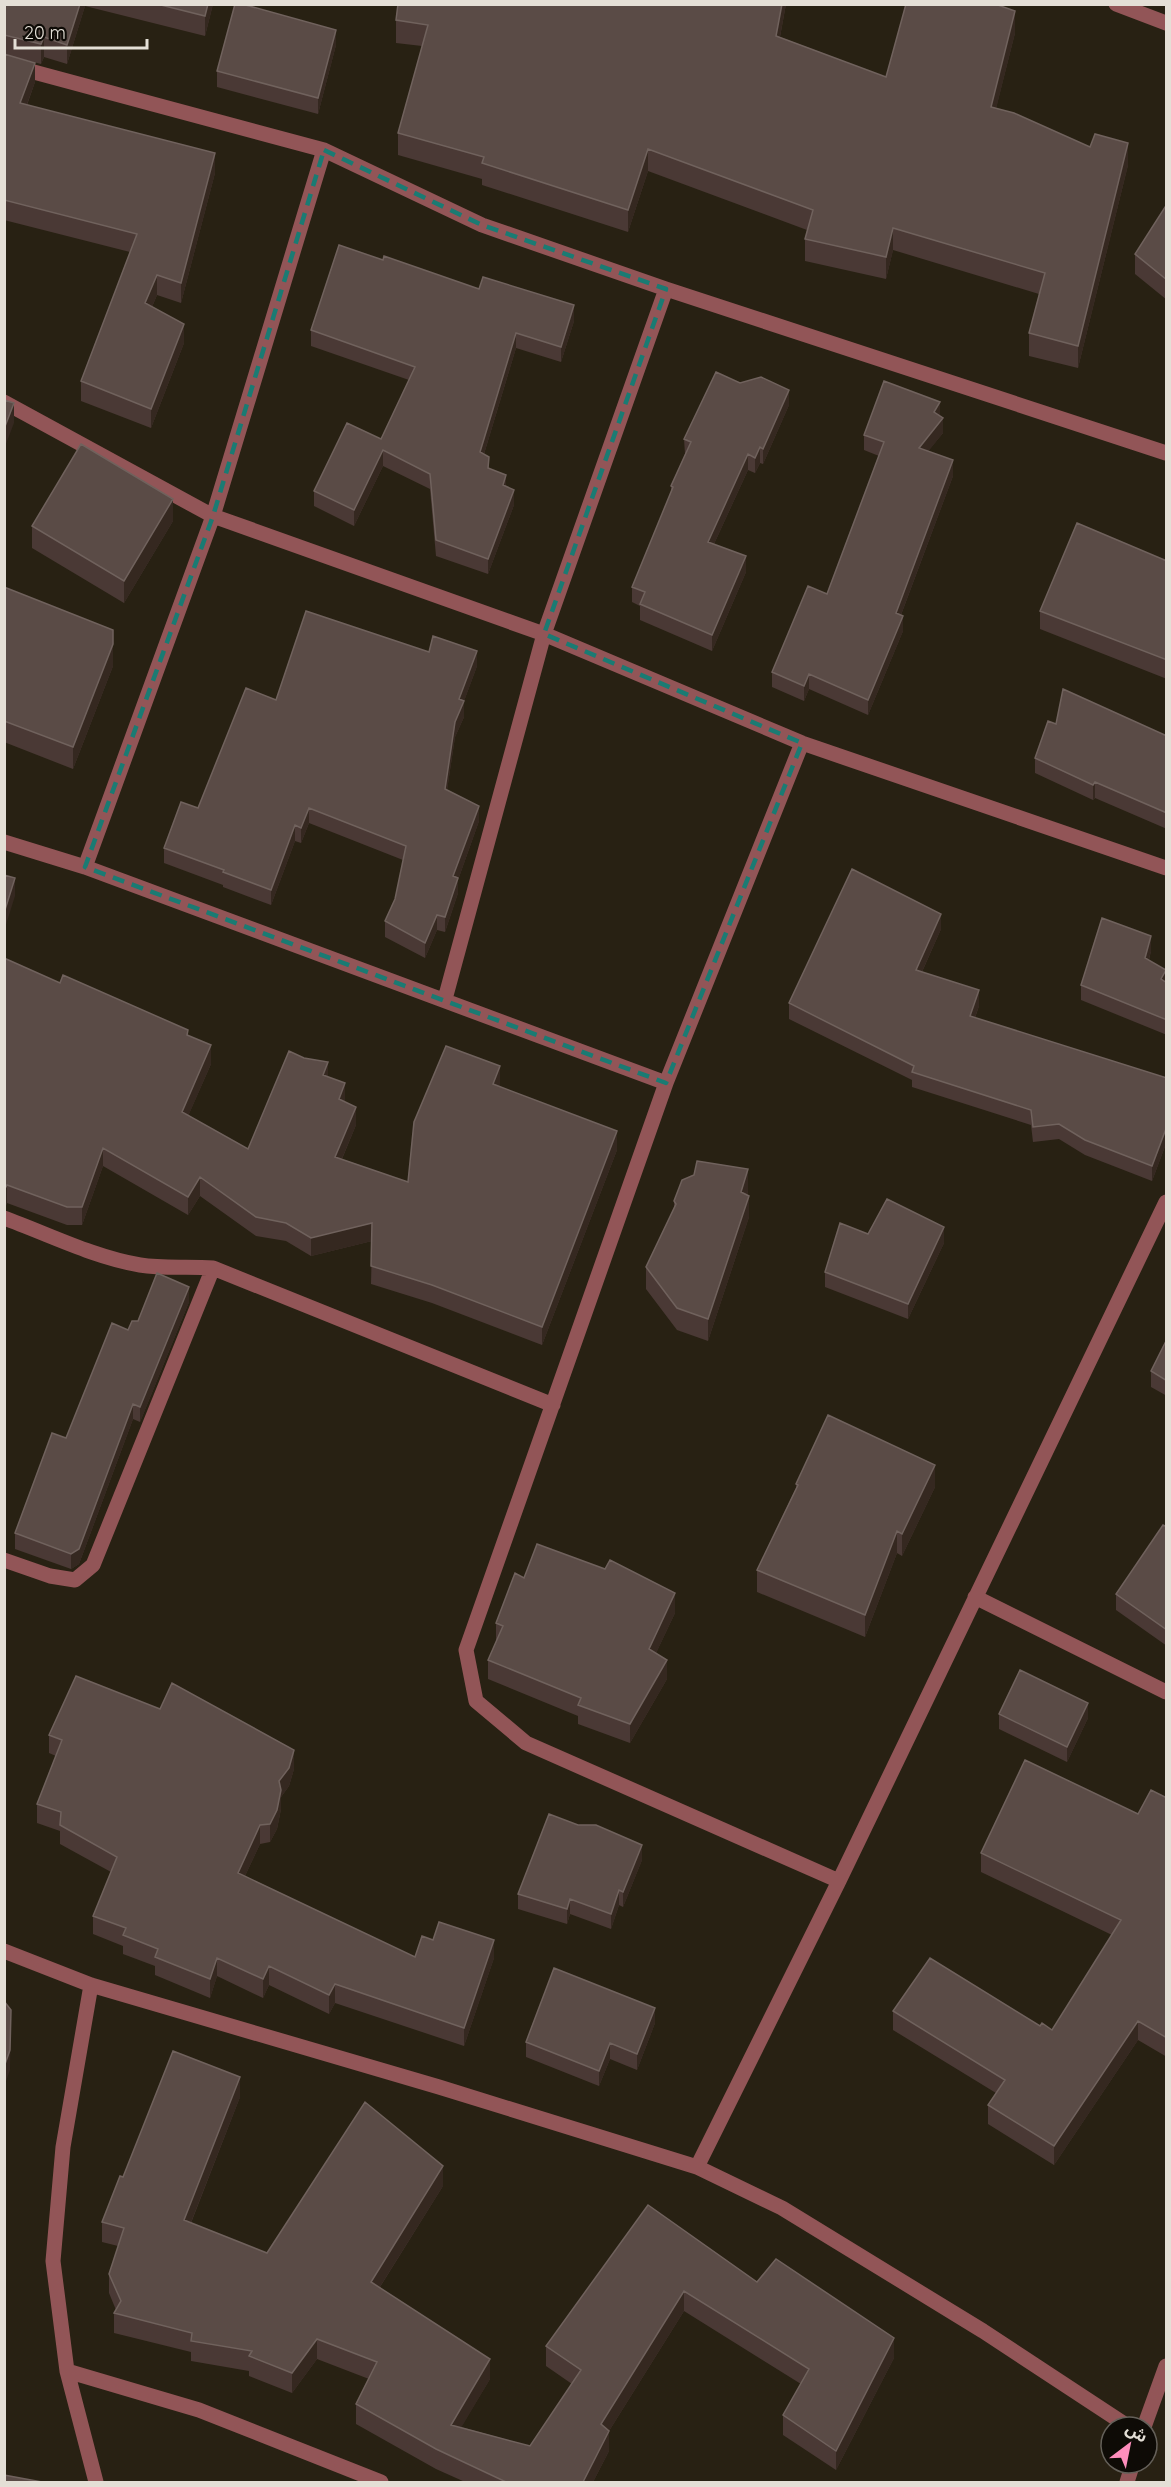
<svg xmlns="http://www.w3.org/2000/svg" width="1171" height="2487" font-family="Quicksand,'Noto Sans Arabic',sans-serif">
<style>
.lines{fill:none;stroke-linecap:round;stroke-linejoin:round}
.minor{stroke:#925557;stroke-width:15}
.wall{fill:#4a3935}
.shaded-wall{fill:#352820}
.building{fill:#5a4b46;stroke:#70625d;stroke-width:1.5}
.marked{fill:none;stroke:#1a7b73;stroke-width:4.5;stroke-dasharray:12 8;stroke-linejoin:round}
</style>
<rect width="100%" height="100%" fill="#282113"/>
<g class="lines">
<!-- minor -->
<path class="minor" d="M1116,4L1166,23
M4,64L324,150L482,225L666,289L1166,453
M4,402L213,516L544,634L802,743L1166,868
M802,743L666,1083L466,1650L476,1701L526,1743L839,1881
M4,842L85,867L666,1083
M85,867L213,516L324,150
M445,999L544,634L666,289
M4,1218C48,1234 93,1257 140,1265C164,1269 189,1266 213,1268L553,1405
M4,1560L50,1576L75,1580L93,1565L213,1268
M975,1597L1166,1692
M4,1951L91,1985L439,2087L697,2167L782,2208L983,2331L1129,2427
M91,1985L63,2147L53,2261L67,2371L96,2482
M697,2167L839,1881L1166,1202
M67,2371L199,2410L381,2482
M1144,2427L1166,2366
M1127,2482L1133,2463"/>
</g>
<!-- wall -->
<path class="wall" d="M4,4H213L205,36L85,6L67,64L44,57L41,64L6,55L35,82L27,105L215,173L181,303L157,295L152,307L184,343L151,428L81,401V381L130,252L4,220Z
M398,4H786L780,37L886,77L1015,33L996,108L1128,165L1078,368L1029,356V333L1039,294L893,250L886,279L805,261V239L807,230L648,171L628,232L482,185V179L398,155V133L422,46L396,43V20Z
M336,45L318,114L217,87V71Z
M1167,204V300L1135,274V254Z
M383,260L574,321L561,362L516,348L484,454L489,468L506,487L514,505L488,574L436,556L430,489L383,466L354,526L314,506V491L381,439L409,380L311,346V330Z
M789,405L763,464L760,463L755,473L748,470L714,544L746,572L712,651L640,620V606L632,602V587L671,492V486L685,454L684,439Z
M940,416L943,433L928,451L953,476L901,615L903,631L868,715L809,689L804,701L772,687V672L827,594L879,456L864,450V435Z
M173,521L124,603L32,548V526Z
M1167,561V679L1040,629V611Z
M4,587L113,666L73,769L4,742Z
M429,652L477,666L464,701V717L455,737L447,790L479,821L458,880V893L445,932L437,930L425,958L385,937V921L395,899L403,860L309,823L301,843L295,841L271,905L223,887V885L164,863V848L198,808L276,700Z
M1056,724L1167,736V829L1095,798L1093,800L1035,773V758Z
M941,929L922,972L979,1006L975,1018L1167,1078V1141L1152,1181L1085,1155L1059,1139L1033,1142L1031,1125L912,1087V1080L789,1019V1003Z
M1151,951L1149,960L1167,983V1035L1081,1000V985Z
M4,958L60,983L188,1035L211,1064L188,1116L248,1149L328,1077L345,1102L356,1125L342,1159L408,1182L500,1084L499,1086L617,1150L542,1345L432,1303L371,1284L372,1241L311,1256L286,1241L256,1236L200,1196L188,1215L103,1166L82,1225H67L7,1203L4,1208Z
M748,1191L747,1195L749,1217L708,1341L677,1330L646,1289V1267L674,1208V1201Z
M868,1234L944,1243L908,1319L825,1287V1272Z
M189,1302L140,1422L133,1419L79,1564L71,1569L15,1549V1533L66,1438L138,1321Z
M1167,1339V1396L1151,1387V1371Z
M796,1484L935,1487L902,1556L897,1553L865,1637L757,1592V1570L796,1488Z
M1167,1527V1646L1116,1610V1594Z
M524,1578L675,1613L656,1653L667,1679L630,1743L578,1724V1716L488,1679V1660L496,1642V1623Z
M999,1714L1088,1718L1067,1762L999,1729Z
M49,1735L294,1769L289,1786L281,1797V1809L277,1829L270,1842L260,1844L245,1876L415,1957L433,1940L494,1958L464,2046L335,2003L329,2014L269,1985L263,1998L217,1976L210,1998L155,1975V1966L123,1954V1946L93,1934V1916L111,1872L60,1844V1831L37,1823V1804L56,1756L49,1753Z
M1167,1798V2057L1138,2040L1054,2165L988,2124V2105L996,2093L893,2030V2011L1040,2026L1052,2030L1112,1935L981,1872V1853L1138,1814Z
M642,1860L623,1907L619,1905L611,1929L570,1914L567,1924L518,1909V1894Z
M655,2023L637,2070L610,2059L599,2086L526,2057V2042Z
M240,2097L191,2223L267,2253L443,2186L380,2287L490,2379L461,2427L530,2446L572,2384L546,2366V2346L648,2205L757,2282L894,2358L836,2470L783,2435V2415L801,2384L684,2311L609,2431V2451L593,2482H465L436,2469L356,2424V2404L369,2379L317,2359L292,2393L249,2376V2371L191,2361V2352L114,2333V2313L116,2310L109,2293V2274L118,2246L102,2242V2222L123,2177Z"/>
<!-- shaded-wall -->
<path class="shaded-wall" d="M80,4H85V6L67,64V45Z
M208,4H213L205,36V16Z
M782,4H786L776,58V36Z
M1015,11V33L991,129V107Z
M336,30V45L318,114V98Z
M4,35H6V55H4Z
M44,37V57L41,64V44Z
M35,63V82L20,123V103Z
M1128,143V165L1078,368V346Z
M648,149V171L628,232V210Z
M215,153V173L181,303V283Z
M893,228V250L886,279V257Z
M157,275V295L145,323V303Z
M574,305V321L561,362V347Z
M184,324V343L151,428V409Z
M516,333V348L480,467V452Z
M789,390V405L763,464V449Z
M940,402V418L934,412Z
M14,403V423L4,449V429Z
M943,418V433L919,463V448Z
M760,447V463L755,473V458Z
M383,450V466L354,526V510Z
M748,454V470L708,557V542Z
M953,460V476L896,628V613Z
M506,475V490L503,485Z
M514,490V505L488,574V559Z
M173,499V521L124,603V581Z
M746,556V572L712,651V635Z
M903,616V631L868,715V700Z
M113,644V666L73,769V747Z
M477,651V666L463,704L464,701V717L455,737L445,804V789L459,699Z
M809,674V689L804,701V686Z
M1095,782V798L1093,800V785Z
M479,806V821L458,880V893L445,932V917L453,876Z
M309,808V823L301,843V828Z
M295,825V841L271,905V890Z
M15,878V896L4,931V913Z
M941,914V929L916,985V970Z
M437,915V930L425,958V943Z
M1151,936V951L1145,973V958Z
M1166,970V985L1161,979Z
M979,990V1006L970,1031V1016Z
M211,1045V1064L182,1130V1112Z
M328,1062V1080L323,1075Z
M500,1066V1084L493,1103V1084Z
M345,1083V1102L339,1099Z
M356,1107V1125L335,1175V1157Z
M1167,1126V1141L1152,1181V1166Z
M617,1131V1150L542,1345V1327Z
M103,1148V1166L82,1225V1207Z
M748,1169V1191L741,1214V1192Z
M200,1177V1196L188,1215V1197Z
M7,1185V1203L5,1209V1190Z
M749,1196V1217L708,1341V1319Z
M372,1223V1241L311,1256V1238Z
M944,1227V1243L908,1319V1304Z
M189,1287V1302L140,1422V1407Z
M133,1404V1419L79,1564L71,1569V1554Z
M935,1465V1487L902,1556V1534Z
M897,1531V1553L865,1637V1615Z
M675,1593V1613L649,1668V1649Z
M667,1660V1679L630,1743V1724Z
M1088,1703V1718L1067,1762V1747Z
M294,1750V1769L289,1786L281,1797V1809L277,1829L270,1842V1824L279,1781Z
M260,1825V1844L238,1891V1873Z
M642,1845V1860L623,1907V1892Z
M619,1890V1905L611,1929V1914Z
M570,1899V1914L567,1924V1909Z
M494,1940V1958L464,2046V2028Z
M217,1958V1976L210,1998V1979Z
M269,1966V1985L263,1998V1979Z
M335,1984V2003L329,2014V1995Z
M655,2008V2023L637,2070V2054Z
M11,2010L10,2070L4,2087V2067Z
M1138,2021V2040L1054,2165V2146Z
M610,2043V2059L599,2086V2071Z
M240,2077V2097L184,2240V2220Z
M443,2166V2186L371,2301V2282Z
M684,2291V2311L609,2431V2451L593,2482H583L601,2424Z
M894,2338V2358L836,2470V2451Z
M317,2339V2359L292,2393V2373Z
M490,2359V2379L451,2445V2425Z"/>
<!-- building -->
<path class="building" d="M4,4H80L67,45L44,37L41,44L4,35Z
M157,4H208L205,16Z
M235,4H242L336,30L318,98L217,71Z
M398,4H782L776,36L886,77L906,4H995L1015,11L991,107L1014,113L1090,147L1095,134L1128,143L1078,346L1029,333L1045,273L893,228L886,257L805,239L813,210L648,149L628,210L482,163L484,157L398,133L428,25L396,20Z
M4,54L35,63L20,103L215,153L181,283L157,275L145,303L184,324L151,409L81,381L137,234L4,200Z
M1167,204V280L1135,254Z
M339,245L383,260L384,256L479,289L483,277L574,305L561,347L516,333L480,452L489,457L488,468L506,475L503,485L514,490L488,559L436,540L430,474L383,450L354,510L314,491L347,423L381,439L415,367L311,330Z
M716,372L740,383L761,377L789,390L763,449L760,447L755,458L748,454L708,542L746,556L712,635L640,604L645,592L632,587L673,487L671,486L691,442L684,439Z
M884,381L940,402L934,412L943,418L919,448L953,460L896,613L903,616L868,700L809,674L804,686L772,672L808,586L827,594L884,442L864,435Z
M4,400L14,403L4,429Z
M81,444L173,499L124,581L32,526Z
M1077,523L1167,561V660L1040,611Z
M4,587L113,630V644L73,747L4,721Z
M306,611L429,652L433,636L477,651L459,699L464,701L455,722L445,789L479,806L453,876L458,878L445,917L437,915L425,943L385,921L395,899L406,846L309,808L301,828L295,825L271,890L223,872L224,870L164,848L181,802L198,808L246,688L276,700Z
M1063,689L1167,736V813L1095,782L1093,785L1035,758L1048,721L1056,724Z
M852,869L941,914L916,970L979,990L970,1016L1167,1078V1126L1152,1166L1085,1140L1059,1124L1033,1127L1031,1110L912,1072L914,1066L789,1003Z
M4,875L15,878L4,913Z
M1102,918L1151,936L1145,958L1166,970L1161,979L1167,983V1020L1081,985Z
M4,958L60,983L63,975L188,1030L187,1035L211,1045L182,1112L248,1149L289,1051L304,1058L328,1062L323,1075L345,1083L339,1099L356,1107L335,1157L408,1182L414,1122L446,1046L500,1066L493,1084L617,1131L542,1327L432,1285L371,1266L372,1223L311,1238L286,1223L256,1217L200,1177L188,1197L103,1148L82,1207H67L7,1185L4,1190Z
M697,1161L748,1169L741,1192L749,1196L708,1319L677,1308L646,1267L676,1204L674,1201L682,1180L694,1175Z
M887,1199L944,1227L908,1304L825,1272L840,1223L868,1234Z
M157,1273L189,1287L140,1407L133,1404L79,1549L71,1554L15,1533L52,1433L66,1438L112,1323L128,1330L132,1321H138Z
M1167,1339V1381L1151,1371Z
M828,1415L935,1465L902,1534L897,1531L865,1615L757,1570L798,1485L796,1484Z
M1163,1525L1167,1527V1630L1116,1594Z
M537,1544L605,1569L610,1560L675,1593L649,1649L667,1660L630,1724L578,1705L581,1698L488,1660L503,1626L496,1623L515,1573L524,1578Z
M1020,1670L1088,1703L1067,1747L999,1714Z
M76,1676L160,1709L172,1683L294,1750L289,1768L279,1781L281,1790L277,1810L270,1824L260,1825L238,1873L415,1957L422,1936L433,1940L439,1922L494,1940L464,2028L335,1984L329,1995L269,1966L263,1979L217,1958L210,1979L155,1957L158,1949L123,1935L126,1928L93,1916L117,1857L60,1825L61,1812L37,1804L62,1740L49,1735Z
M1025,1760L1138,1814L1151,1790L1167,1798V2038L1138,2021L1054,2146L988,2105L1005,2080L893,2011L930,1958L1040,2026L1042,2023L1052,2030L1121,1920L981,1853Z
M549,1814L578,1825H596L642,1845L623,1892L619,1890L611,1914L570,1899L567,1909L518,1894Z
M554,1968L655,2008L637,2054L610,2043L599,2071L526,2042Z
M4,2001L11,2010L10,2050L4,2067Z
M173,2051L240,2077L184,2220L267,2253L365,2102L443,2166L371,2282L490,2359L451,2425L530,2446L581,2370L546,2346L648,2205L757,2282L776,2259L894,2338L836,2451L783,2415L809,2369L684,2291L601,2424L609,2431L583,2482H506L436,2449L356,2404L377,2362L317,2339L292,2373L249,2356L252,2351L191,2341L192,2333L114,2313L121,2301L109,2274L124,2228L102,2222L120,2176L123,2177Z
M4,2475L42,2482H4Z"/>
<!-- marked area -->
<path class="marked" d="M324,150L482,225L666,289L544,634L802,743L666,1083L85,867L213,516Z"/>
<!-- border -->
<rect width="1171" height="2487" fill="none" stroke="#e4dfd6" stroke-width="12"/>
<!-- north arrow -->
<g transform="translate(1129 2445) rotate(32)"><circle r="28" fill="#0e0b06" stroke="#646059" stroke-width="1.5"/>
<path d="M0-4.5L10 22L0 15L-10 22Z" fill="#fe8ebc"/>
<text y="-9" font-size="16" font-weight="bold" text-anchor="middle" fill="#e4dfd6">ش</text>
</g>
<!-- scale -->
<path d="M15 39v9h132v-9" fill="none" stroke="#e4dfd6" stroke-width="3"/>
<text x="24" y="39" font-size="18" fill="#e4dfd6" stroke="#0e0b06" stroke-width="4.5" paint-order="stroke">20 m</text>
</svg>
